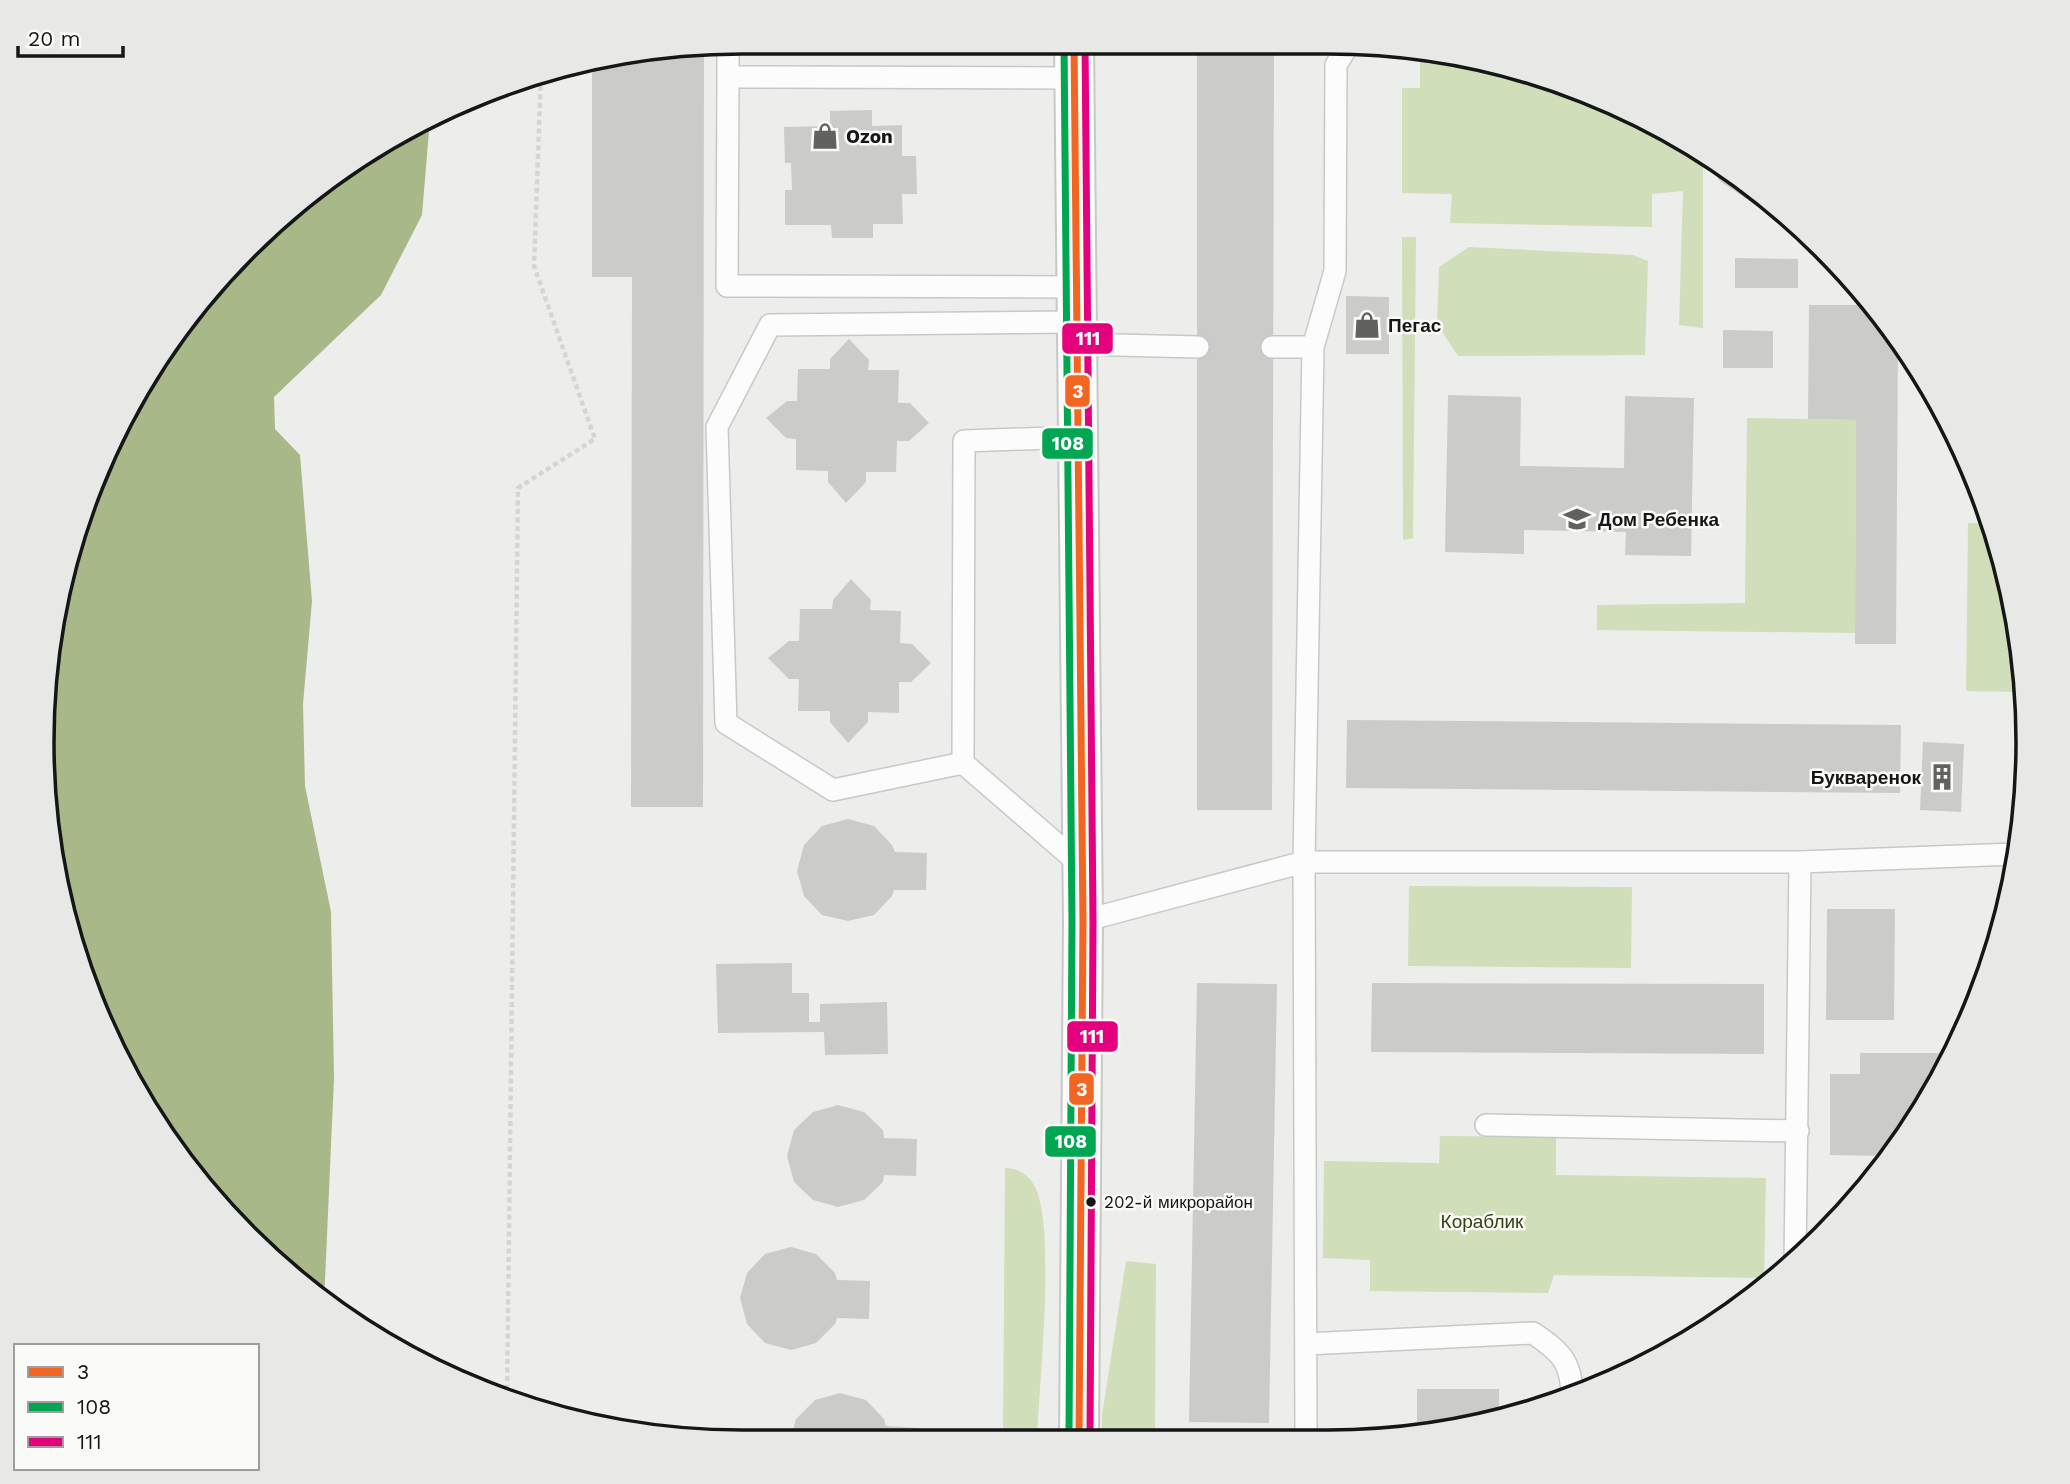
<svg xmlns="http://www.w3.org/2000/svg" width="2070" height="1484" font-family="'Work Sans',sans-serif">
<style>
.green{fill:#d1deba}
.water{fill:#a8b889}
.building{fill:#cbcbca}
.lines{fill:none;stroke-linecap:round;stroke-linejoin:round}
.service-casing{stroke:#c8c8c7;stroke-width:24}
.minor-casing{stroke:#c8c8c7;stroke-width:42}
.path{stroke:#d5d5d4;stroke-width:4.5;stroke-dasharray:5 3.5;stroke-linecap:butt}
.service{stroke:#fcfcfc;stroke-width:21}
.minor{stroke:#fcfcfc;stroke-width:38}
.bus-1-casing{stroke:#fafbf8;stroke-width:12}
.bus-2-casing{stroke:#fafbf8;stroke-width:12}
.bus-3-casing{stroke:#fafbf8;stroke-width:12}
.bus-1{stroke:#f26522;stroke-width:7}
.bus-2{stroke:#00a651;stroke-width:7}
.bus-3{stroke:#e5007d;stroke-width:7}
.bus-dot{fill:#151615;stroke:#fafbf8;stroke-width:2.5}
.labels{text-anchor:middle;dominant-baseline:central;stroke-width:5;stroke-linejoin:round;paint-order:stroke}
.bus-label{font-size:17px;fill:#151615;stroke:#fafbf8;text-anchor:start}
.poi-label{font-size:19px;font-weight:bold;fill:#151615;stroke:#fafbf8;text-anchor:start}
.park-label{font-size:19px;fill:#334210;stroke:#fafbf8}
.rim{fill:none;stroke:#151615;stroke-width:3.5}
.line-badge{stroke:#fafbf8;stroke-width:2.5}
.badge-label{font-size:19px;text-anchor:middle;font-weight:bold;fill:#fff}
</style>
<rect width="100%" height="100%" fill="#ededec"/>
<!-- green -->
<path class="green" d="M1420,51L1465,56L1551,82V90C1560,90 1570,89 1579,91C1611,95 1677,135 1703,154V328L1679,325L1683,191L1652,194V227L1450,223L1452,194L1402,193V88H1420Z
M1402,237H1416L1413,538L1403,540Z
M1469,247L1633,255L1648,261L1645,355L1458,356L1437,324L1439,267Z
M1747,418L1856,420L1855,633L1597,630V605L1745,603Z
M1968,523L1992,524L2022,651L2023,692L1966,691Z
M1409,886L1632,887L1631,968L1408,966Z
M1440,1136L1556,1137V1175L1766,1178L1764,1278L1554,1275L1548,1293L1370,1291V1260L1323,1258L1324,1161L1439,1163Z
M1005,1168C1018,1168 1029,1175 1035,1187C1056,1227 1039,1386 1037,1438L1003,1439Z
M1126,1261L1156,1264L1155,1438H1102V1415Z"/>
<!-- water -->
<path class="water" d="M430,119L422,215L381,295L274,397L275,429L300,455L312,601L303,704L305,786L331,912L334,1078L324,1303L215,1203L136,1092L95,1010L48,833V650L66,560L114,433L215,281L353,160Z"/>
<!-- building -->
<path class="building" d="M1197,42H1274L1272,810H1197Z
M704,47L703,807H631L632,277H592V62Z
M872,110V126L902,125V156H916L917,194H902L903,224H873V238H832L831,225H785V190H792L791,163H785L784,127L830,126V111Z
M1735,258L1798,259V288H1735Z
M1857,284L1898,341L1896,644H1855L1856,420L1808,419L1809,305H1857Z
M1346,296L1389,297V354H1346Z
M1723,330L1773,331V368H1723Z
M849,339L869,360L868,370H899L898,403H910L929,423L909,441H897L896,472H866V482L846,503L828,482V471L796,470V439L786,438L766,418L787,401H797L798,369H830V359Z
M1448,395L1521,397L1520,466L1624,468L1625,396L1694,398L1691,556L1625,555L1626,532L1524,530V554L1445,552Z
M851,579L871,600L870,610L901,611L900,643L912,644L931,663L911,682H899V713L868,712V722L848,743L830,722V711H798L799,679H789L768,658L789,641H799L800,609H832L833,600Z
M1347,720L1901,725L1900,793L1346,788Z
M1923,742L1964,744L1961,812L1920,810Z
M848,819L874,826L892,845L895,852L927,853L926,890H894L892,896L874,915L848,921L822,915L804,896L797,871L804,845L822,826Z
M1827,909H1895L1894,1020H1826Z
M792,963V993H809V1022H820V1004L887,1002L888,1054L825,1055L824,1032L718,1033L716,964Z
M1197,983L1277,984L1269,1423L1189,1422Z
M1372,983L1764,984V1054L1371,1052Z
M1860,1053H1955L1891,1156L1830,1155V1074H1860Z
M838,1105L864,1112L883,1130L884,1138L917,1139L916,1176L884,1175L883,1182L864,1200L838,1207L813,1200L794,1182L787,1156L794,1130L813,1112Z
M791,1247L816,1254L835,1273L837,1280L870,1281L869,1319L837,1318L835,1324L816,1343L791,1350L765,1343L747,1324L740,1298L747,1273L765,1254Z
M1417,1389H1499V1418L1417,1436Z
M840,1393L866,1400L884,1419L886,1426L919,1428L918,1439L790,1440L796,1419L815,1400Z"/>
<g class="lines">
<defs>
<path id="service" d="M728,77V44
M1074,78L728,77L727,286L1076,287
M1728,172L1752,188
M1076,344L1198,347
M1272,347H1313
M1077,437L964,441L963,763L1082,866
M963,763L833,790L726,723L717,427L770,325L1076,322
M1083,921L1304,862H1800
M1486,1125L1798,1131
M1795,1263L1800,862L2015,854
M1306,1344L1533,1333C1561,1352 1572,1362 1572,1397
M1306,1437L1304,862L1313,347L1335,271L1336,65L1349,44"/>
<path id="minor" d="M1074,42L1083,921L1079,1438"/>
</defs>
<!-- service casing -->
<use href="#service" class="service-casing"/>
<!-- minor casing -->
<use href="#minor" class="minor-casing"/>
<!-- path -->
<path class="path" d="M507,1398L518,488L595,439L534,266L541,73"/>
<!-- service -->
<use href="#service" class="service"/>
<!-- minor -->
<use href="#minor" class="minor"/>
<defs>
<path id="bus-1" d="M1074,42L1083,921L1079,1438"/>
<path id="bus-2" d="M1064,42L1072,921L1069,1438"/>
<path id="bus-3" d="M1085,42L1093,921L1090,1438"/>
</defs>
<!-- bus-1 casing -->
<use href="#bus-1" class="bus-1-casing"/>
<!-- bus-2 casing -->
<use href="#bus-2" class="bus-2-casing"/>
<!-- bus-3 casing -->
<use href="#bus-3" class="bus-3-casing"/>
<!-- bus-1 -->
<use href="#bus-1" class="bus-1"/>
<!-- bus-2 -->
<use href="#bus-2" class="bus-2"/>
<!-- bus-3 -->
<use href="#bus-3" class="bus-3"/>
</g>
<!-- icons -->
<defs>
<symbol id="shop-bare" viewBox="-9 -9 18 18"><path d="M-5-2.5h2.3a2.7 3.5 0 0 1 5.4 0H5L5.5 6h-11ZM-1.5-2.5h3a1.5 2.3 0 0 0-3 0Z" fill="#616160" stroke="#fafbf8" stroke-width="2.5" paint-order="stroke"/></symbol>
<symbol id="school-bare" viewBox="-9 -9 18 18"><path d="M0-5L7-2L0 1L-7-2ZM-4 1L0 2.5L4 1V4Q0 6-4 4Z" fill="#616160" stroke="#fafbf8" stroke-width="2.5" paint-order="stroke"/></symbol>
<symbol id="building-bare" viewBox="-9 -9 18 18"><path d="M-4-6H4V6H1V3H-1V6H-4ZM-2.5-4.3h1.7v1.8h-1.7ZM.8-4.3h1.7v1.8H.8ZM-2.5-1h1.7V.8h-1.7ZM.8-1h1.7V.8H.8Z" fill="#616160" stroke="#fafbf8" stroke-width="2.5" paint-order="stroke"/></symbol>
</defs>
<g fill-rule="evenodd">
<use href="#shop-bare" x="806" y="117" width="38" height="38"/>
<use href="#shop-bare" x="1348" y="306" width="38" height="38"/>
<use href="#school-bare" x="1558" y="500" width="38" height="38"/>
<use href="#building-bare" x="1923" y="758" width="38" height="38"/>
</g>
<!-- markers -->
<circle class="bus-dot" cx="1091" cy="1202" r="6"/>
<g class="labels">
<!-- bus labels -->
<g class="bus-label">
<text x="1104" y="1202">202-й микрорайон</text>
</g>
<!-- poi labels -->
<g class="poi-label">
<text x="846" y="136">Ozon</text>
<text x="1388" y="325">Пегас</text>
<text x="1598" y="519">Дом Ребенка</text>
<text x="1921" y="777" text-anchor="end">Букваренок</text>
</g>
<!-- park labels -->
<g class="park-label">
<text x="1482" y="1221">Кораблик</text>
</g>
</g>
<!-- crop -->
<path d="M0 0H2070V1484H0ZM742 54H1328A688 688 0 0 1 2016 742V742A688 688 0 0 1 1328 1430H742A688 688 0 0 1 54 742V742A688 688 0 0 1 742 54Z" fill="#e8e9e6" fill-rule="evenodd"/>
<path class="rim" d="M742 54H1328A688 688 0 0 1 2016 742V742A688 688 0 0 1 1328 1430H742A688 688 0 0 1 54 742V742A688 688 0 0 1 742 54Z"/>
<g class="line-badge">
<rect x="1061" y="322" width="53" height="33" rx="7" fill="#e5007d"/>
<rect x="1064" y="374" width="27" height="34" rx="7" fill="#f26522"/>
<rect x="1041" y="427" width="53" height="33" rx="7" fill="#00a651"/>
<rect x="1066" y="1020" width="53" height="33" rx="7" fill="#e5007d"/>
<rect x="1068" y="1072" width="27" height="34" rx="7" fill="#f26522"/>
<rect x="1044" y="1125" width="53" height="33" rx="7" fill="#00a651"/>
</g>
<g class="badge-label">
<text x="1088" y="345">111</text>
<text x="1078" y="398">3</text>
<text x="1068" y="450">108</text>
<text x="1092" y="1043">111</text>
<text x="1082" y="1096">3</text>
<text x="1071" y="1148">108</text>
</g>
<!-- legend -->
<rect x="14" y="1344" width="245" height="126" fill="#fafbf8" stroke="#9e9f9d" stroke-width="2"/>
<rect x="28" y="1367" width="35" height="10" fill="#f26522" stroke="#9e9f9d" stroke-width="2"/>
<text x="77" y="1379" font-size="21" fill="#151615">3</text>
<rect x="28" y="1402" width="35" height="10" fill="#00a651" stroke="#9e9f9d" stroke-width="2"/>
<text x="77" y="1414" font-size="21" fill="#151615">108</text>
<rect x="28" y="1437" width="35" height="10" fill="#e5007d" stroke="#9e9f9d" stroke-width="2"/>
<text x="77" y="1449" font-size="21" fill="#151615">111</text>
<!-- scale -->
<path d="M18 46v10h105v-10" fill="none" stroke="#151615" stroke-width="3.5"/>
<text x="28" y="46" font-size="21" fill="#151615" stroke="#fafbf8" stroke-width="5" paint-order="stroke">20 m</text>
</svg>
